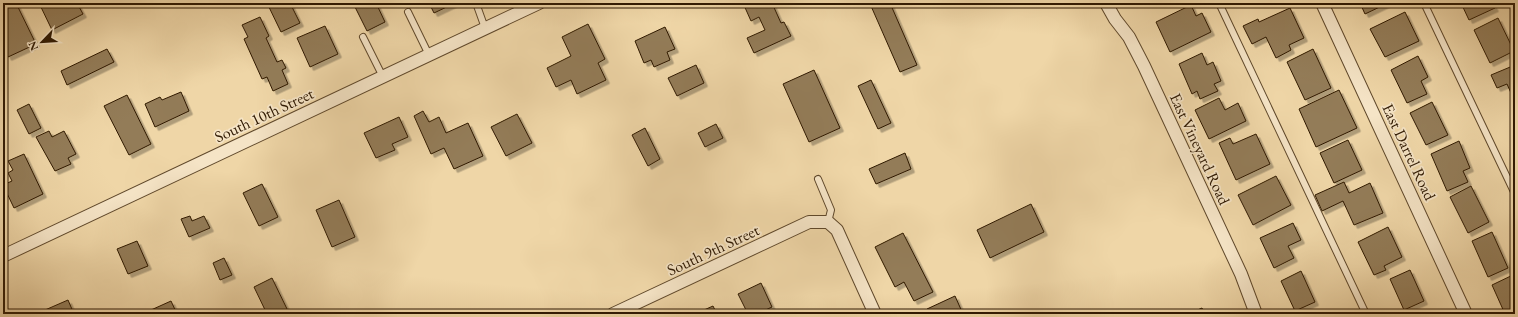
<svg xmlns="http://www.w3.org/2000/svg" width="1518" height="317" font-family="'EB Garamond',serif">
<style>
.building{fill:#937b58;stroke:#2f1902;filter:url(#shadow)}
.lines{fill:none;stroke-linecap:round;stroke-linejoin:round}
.lane-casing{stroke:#5f482b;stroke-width:8}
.street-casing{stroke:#5f482b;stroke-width:14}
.lane{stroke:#f5e4c6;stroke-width:6}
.street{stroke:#f5e4c6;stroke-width:12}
.labels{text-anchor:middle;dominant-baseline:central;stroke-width:3.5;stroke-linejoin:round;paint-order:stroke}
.street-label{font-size:16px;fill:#2f1902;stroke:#f5e4c6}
</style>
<defs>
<filter id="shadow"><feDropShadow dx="3.5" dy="3.5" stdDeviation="0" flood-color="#0004"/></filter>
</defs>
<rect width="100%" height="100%" fill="#efd6a7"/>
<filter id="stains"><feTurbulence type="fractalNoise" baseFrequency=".005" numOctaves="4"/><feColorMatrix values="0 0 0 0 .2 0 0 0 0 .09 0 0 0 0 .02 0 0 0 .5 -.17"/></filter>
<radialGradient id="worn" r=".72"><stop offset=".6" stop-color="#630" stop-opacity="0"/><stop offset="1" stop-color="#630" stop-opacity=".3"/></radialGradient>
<!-- building -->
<path class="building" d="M3,3H16L36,44L8,57L3,47Z
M39,3H77L83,14L52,30Z
M267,3H290L300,23L281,32Z
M353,3H376L385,22L367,31Z
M429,3H455L434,13Z
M743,3H772L781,23L784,22L791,36L754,53L747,38L765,30L759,17L751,21Z
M877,3H890L917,65L900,72L871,6Z
M1360,3H1388L1365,14Z
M1461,3H1492L1495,8L1469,20Z
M1191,5L1196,16L1202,13L1211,32L1170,52L1156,22Z
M1290,8L1304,38L1289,45L1291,50L1276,58L1266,37L1252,44L1243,26L1258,19L1259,22Z
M1405,12L1419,41L1385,57L1370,29Z
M260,17L269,36L266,38L277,62L282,60L286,68L282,70L288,84L273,91L267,77L262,79L244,39L248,37L242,25Z
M1498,18L1514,51L1490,63L1474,30Z
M588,24L605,59L598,63L606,80L577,94L571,80L556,87L547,68L571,56L562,37Z
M325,26L338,54L310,67L297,38Z
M665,27L675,49L667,52L670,60L654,67L651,60L644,63L635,41Z
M107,49L114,62L67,85L61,71Z
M1313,49L1331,88L1305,100L1287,62Z
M1202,53L1207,65L1213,62L1221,81L1214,84L1218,91L1200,99L1197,91L1192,94L1179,64Z
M1418,56L1428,77L1421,81L1427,94L1407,103L1391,70Z
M696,65L704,83L677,96L668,78Z
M1515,65V102L1507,84L1497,88L1491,75Z
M814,70L840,128L809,142L783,84Z
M871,80L891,123L878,129L858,86Z
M1339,90L1357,128L1316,147L1299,109Z
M181,92L189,111L155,127L145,104L160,97L162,100Z
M127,95L151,144L129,155L104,106Z
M1219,98L1225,110L1238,103L1246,121L1209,139L1195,110Z
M1432,102L1448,135L1426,145L1410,113Z
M29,104L41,128L29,134L17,110Z
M423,111L429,122L439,117L446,133L468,123L483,156L454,169L444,148L431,154L414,116Z
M517,114L532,143L506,156L491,127Z
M399,117L408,137L392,144L395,150L376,158L364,133Z
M716,124L723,138L705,147L698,133Z
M645,128L660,159L648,166L632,135Z
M49,131L52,137L64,131L76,154L68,158L71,164L55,171L36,137Z
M1256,134L1270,164L1236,180L1219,143L1230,138L1233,144Z
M1348,140L1362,170L1334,183L1320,153Z
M1459,141L1470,168L1463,171L1468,182L1447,191L1431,154Z
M905,153L911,169L876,184L869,169Z
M24,154L43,194L14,208L3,185L12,181L8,173L13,170L8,161Z
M1276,176L1291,205L1253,225L1238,195Z
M1344,182L1349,193L1370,183L1383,213L1354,225L1343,201L1322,211L1315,195Z
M262,184L278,217L259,226L243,193Z
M1471,186L1489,222L1468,233L1450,197Z
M339,200L355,237L332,247L316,210Z
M1031,204L1044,232L990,258L977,230Z
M190,216L192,221L204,216L210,228L189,237L181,219Z
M1293,223L1301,240L1288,246L1294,258L1274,268L1260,238Z
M1388,227L1402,257L1384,266L1386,270L1374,275L1358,242Z
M1492,232L1508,268L1488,277L1472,241Z
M903,233L933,292L914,301L904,282L895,287L875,247Z
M137,241L148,266L128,274L117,249Z
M224,258L232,275L220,280L213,263Z
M1410,270L1424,301L1404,310L1390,279Z
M1301,271L1315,302L1295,311L1281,281Z
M1515,274V314H1505L1492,285Z
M272,278L288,311L282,314H267L254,287Z
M761,283L772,307L757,314H748L738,294Z
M955,296L963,314H929L927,309Z
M68,300L74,314H47L45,310Z
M171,301L177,314H153L151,310Z
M713,306L717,314H695Z
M1202,308L1205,314H1188Z"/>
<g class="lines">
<defs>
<path id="lane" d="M476,3L485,28
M1219,3L1366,314
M1424,3L1515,194
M408,12L429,55
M363,37L383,77
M818,179L831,210L828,222"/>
<path id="street" d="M1106,3L1115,19L1129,37L1144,66L1241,274L1256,314
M1322,3L1466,314
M3,256L539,3
M613,314L809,222H828L837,230L875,314"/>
</defs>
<!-- lane casing -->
<use href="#lane" class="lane-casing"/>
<!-- street casing -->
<use href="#street" class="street-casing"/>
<!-- lane -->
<use href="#lane" class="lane"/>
<!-- street -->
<use href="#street" class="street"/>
</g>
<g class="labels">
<!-- street labels -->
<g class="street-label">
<text transform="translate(264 115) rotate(-25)">South 10th Street</text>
<text transform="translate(1200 149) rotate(65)">East Vineyard Road</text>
<text transform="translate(1409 152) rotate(65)">East Darrel Road</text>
<text transform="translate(713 250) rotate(-25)">South 9th Street</text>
</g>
</g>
<!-- margin -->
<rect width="1518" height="317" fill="none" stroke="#efd6a7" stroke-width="16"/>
<rect x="4" y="4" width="1510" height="309" fill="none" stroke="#2f1902" stroke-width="2"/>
<rect x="8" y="8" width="1502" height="301" fill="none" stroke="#2f1902"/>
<!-- north arrow -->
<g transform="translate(42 42) rotate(245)" stroke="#f5e4c6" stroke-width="3" paint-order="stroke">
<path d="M0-3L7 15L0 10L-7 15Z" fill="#2f1902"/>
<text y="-6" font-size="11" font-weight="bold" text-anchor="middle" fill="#2f1902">N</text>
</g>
<rect width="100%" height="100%" filter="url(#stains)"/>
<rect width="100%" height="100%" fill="url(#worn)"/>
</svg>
